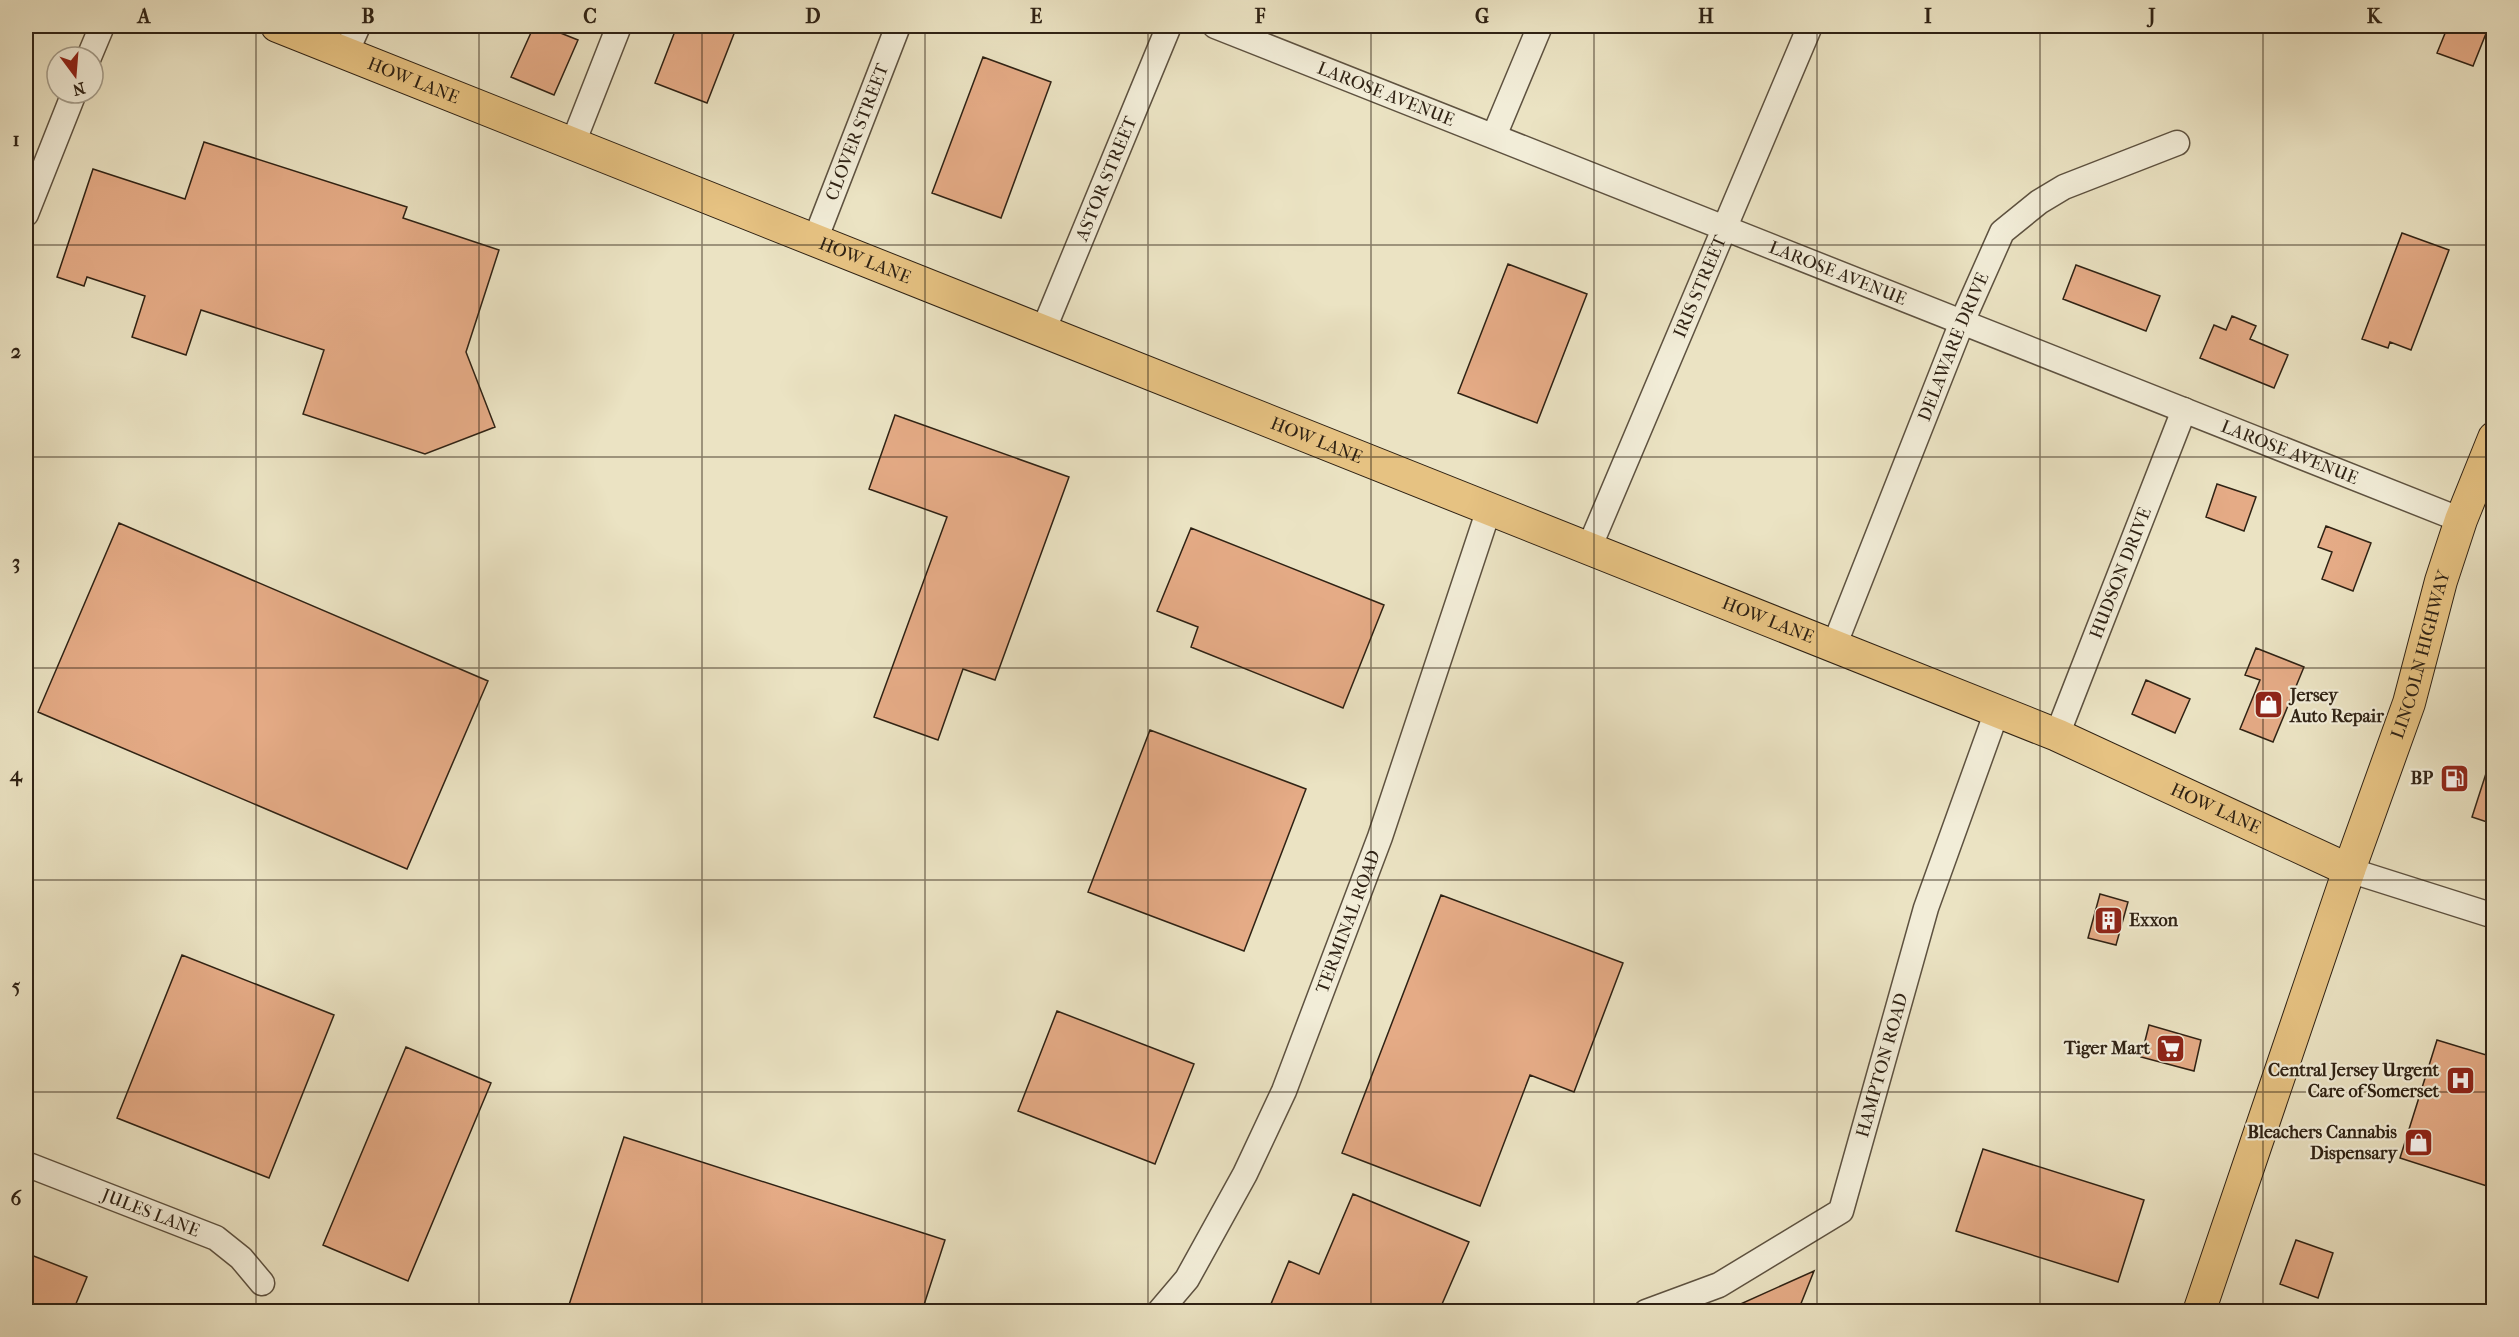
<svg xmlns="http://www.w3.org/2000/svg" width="2519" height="1337" font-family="'IM FELL French Canon',serif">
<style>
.building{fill:#e5ab86;stroke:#2f2214;stroke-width:1.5}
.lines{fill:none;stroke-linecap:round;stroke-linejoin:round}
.minor-casing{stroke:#5e5240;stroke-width:27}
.major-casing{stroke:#2f2214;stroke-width:34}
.minor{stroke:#f2edd8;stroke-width:24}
.major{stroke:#e6c282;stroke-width:32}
.grid{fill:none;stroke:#2f2214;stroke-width:1.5;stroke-opacity:0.55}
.labels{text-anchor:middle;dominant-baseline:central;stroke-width:4.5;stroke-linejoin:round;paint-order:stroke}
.street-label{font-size:18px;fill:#2f2214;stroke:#f2edd8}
.poi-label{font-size:18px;font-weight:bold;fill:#2f2214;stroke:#f2edd8;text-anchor:end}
.neatline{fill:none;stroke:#2f2214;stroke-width:2}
.grid-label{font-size:20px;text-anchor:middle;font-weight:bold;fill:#2f2214}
</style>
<rect width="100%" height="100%" fill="#ebe3c3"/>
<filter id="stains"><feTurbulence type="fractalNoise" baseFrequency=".00333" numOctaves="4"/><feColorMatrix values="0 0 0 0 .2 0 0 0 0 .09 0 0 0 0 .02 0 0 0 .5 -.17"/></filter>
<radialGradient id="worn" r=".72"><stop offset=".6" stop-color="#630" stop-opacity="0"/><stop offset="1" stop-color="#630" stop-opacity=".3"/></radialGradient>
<!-- building -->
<path class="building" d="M534,26H543L578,40L554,95L511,77Z
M677,26H737L707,103L655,83Z
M2448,26H2489L2473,66L2437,53Z
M983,57L1051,82L1001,218L932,193Z
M204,142L407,207L403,218L499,250L466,352L495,427L425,454L303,414L324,350L201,310L186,355L132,337L145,296L87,277L84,286L57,277L93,169L185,199Z
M2402,233L2449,250L2411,350L2390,342L2388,348L2362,339Z
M1508,264L1587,294L1537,423L1458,393Z
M2076,265L2160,296L2146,331L2063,299Z
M2232,316L2256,326L2250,339L2288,355L2274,388L2200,358L2214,325L2226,330Z
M895,415L1069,477L995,680L963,669L938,740L874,717L947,517L869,489Z
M2217,484L2256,497L2244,531L2206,517Z
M119,523L488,681L407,869L38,712Z
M2326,526L2371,543L2353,591L2322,579L2332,552L2318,547Z
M1191,528L1384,605L1343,708L1191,647L1198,627L1157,611Z
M2256,648L2304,667L2273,742L2240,729L2260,680L2245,675Z
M2146,680L2190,699L2175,733L2132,714Z
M1150,730L1306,789L1244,951L1088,892Z
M2490,761H2493V824L2472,817Z
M2100,894L2128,902L2116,945L2088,938Z
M1441,895L1623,963L1574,1092L1530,1075L1480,1206L1342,1153Z
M182,955L334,1015L269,1178L117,1118Z
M1057,1011L1194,1064L1155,1164L1018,1111Z
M2149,1025L2201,1040L2194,1071L2141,1057Z
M2437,1040L2493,1057V1188L2400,1158Z
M406,1047L491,1083L408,1281L323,1245Z
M624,1137L945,1240L922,1311H567Z
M1983,1149L2144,1200L2118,1282L1956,1231Z
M1353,1194L1469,1242L1439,1311H1268L1289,1261L1319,1274Z
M2296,1240L2333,1253L2318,1298L2280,1284Z
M26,1253L87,1277L73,1311H26Z
M1814,1271L1798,1311H1725Z"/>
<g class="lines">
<defs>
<g id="minor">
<path id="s1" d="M1215,26L2461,520"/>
<path d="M346,53L358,26"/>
<path d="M89,57L102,26"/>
<path d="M1494,136L1540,26"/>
<path d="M573,143L619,26"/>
<path d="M26,214L74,93"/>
<path id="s2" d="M815,240L898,26"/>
<path id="s3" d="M1043,331L1169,26"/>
<path id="s4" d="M1589,548L1810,26"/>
<path id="s5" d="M1834,646L1962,322L2002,232L2039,202L2064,187L2177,143"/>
<path id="s6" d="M2057,735L2184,410"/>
<path d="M2349,870L2494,916"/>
<path id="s7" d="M26,1164L216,1238L241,1258L262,1283"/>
<path id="s8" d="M1159,1312L1187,1279L1245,1174L1284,1091L1380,837L1489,509"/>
<path id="s9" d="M1646,1312L1719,1285L1841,1211L1926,908L1997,711"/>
</g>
<g id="major">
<path id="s10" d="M277,26L2057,735L2349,870"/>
<path id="s11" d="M2199,1312L2349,870L2409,703L2441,581L2461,520L2494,438"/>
</g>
</defs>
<!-- minor casing -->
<use href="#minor" class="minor-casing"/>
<!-- major casing -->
<use href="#major" class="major-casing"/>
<!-- minor -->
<use href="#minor" class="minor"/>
<!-- major -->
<use href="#major" class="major"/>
</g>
<!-- grid -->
<path class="grid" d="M256,26V1312M479,26V1312M702,26V1312M925,26V1312M1148,26V1312M1371,26V1312M1594,26V1312M1817,26V1312M2040,26V1312M2263,26V1312M26,245H2494M26,457H2494M26,668H2494M26,880H2494M26,1092H2494"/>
<!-- icons -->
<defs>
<symbol id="shop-square" viewBox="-11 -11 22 22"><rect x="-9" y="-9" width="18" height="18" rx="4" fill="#8f2418" stroke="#f2edd8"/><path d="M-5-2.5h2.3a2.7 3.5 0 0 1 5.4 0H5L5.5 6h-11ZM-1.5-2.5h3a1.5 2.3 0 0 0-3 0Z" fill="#fff"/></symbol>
<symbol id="fuel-square" viewBox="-11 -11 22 22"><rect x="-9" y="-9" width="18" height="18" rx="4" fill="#8f2418" stroke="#f2edd8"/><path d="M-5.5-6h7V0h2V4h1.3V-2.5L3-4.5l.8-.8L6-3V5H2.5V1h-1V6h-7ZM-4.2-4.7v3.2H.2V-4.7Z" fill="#fff"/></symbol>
<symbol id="building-square" viewBox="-11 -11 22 22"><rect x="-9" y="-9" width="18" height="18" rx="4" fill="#8f2418" stroke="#f2edd8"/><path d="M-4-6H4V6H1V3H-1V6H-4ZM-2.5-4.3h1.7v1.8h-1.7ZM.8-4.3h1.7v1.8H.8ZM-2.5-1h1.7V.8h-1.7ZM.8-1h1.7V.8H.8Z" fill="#fff"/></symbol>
<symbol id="supermarket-square" viewBox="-11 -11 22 22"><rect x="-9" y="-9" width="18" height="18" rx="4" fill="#8f2418" stroke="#f2edd8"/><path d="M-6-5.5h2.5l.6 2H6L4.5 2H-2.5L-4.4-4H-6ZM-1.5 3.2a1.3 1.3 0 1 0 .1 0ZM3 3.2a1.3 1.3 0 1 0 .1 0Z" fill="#fff"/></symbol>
<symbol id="hospital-square" viewBox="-11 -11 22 22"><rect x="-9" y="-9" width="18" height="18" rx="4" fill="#8f2418" stroke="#f2edd8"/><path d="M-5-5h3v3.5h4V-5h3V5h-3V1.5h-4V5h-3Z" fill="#fff"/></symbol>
</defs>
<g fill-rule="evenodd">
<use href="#shop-square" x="2252" y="688" width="33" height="33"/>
<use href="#fuel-square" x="2438" y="762" width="33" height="33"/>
<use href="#building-square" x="2092" y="904" width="33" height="33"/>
<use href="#supermarket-square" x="2154" y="1032" width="33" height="33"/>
<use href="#hospital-square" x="2444" y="1064" width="33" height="33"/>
<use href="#shop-square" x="2402" y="1126" width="33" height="33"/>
</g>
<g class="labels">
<!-- street labels -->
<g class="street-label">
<text stroke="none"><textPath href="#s10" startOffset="147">HOW LANE</textPath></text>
<text stroke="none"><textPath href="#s1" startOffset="184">LAROSE AVENUE</textPath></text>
<text stroke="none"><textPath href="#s2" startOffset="116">CLOVER STREET</textPath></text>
<text stroke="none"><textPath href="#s3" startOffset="165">ASTOR STREET</textPath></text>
<text stroke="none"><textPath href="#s10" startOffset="633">HOW LANE</textPath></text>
<text stroke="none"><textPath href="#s1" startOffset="670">LAROSE AVENUE</textPath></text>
<text stroke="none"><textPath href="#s4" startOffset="284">IRIS STREET</textPath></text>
<text stroke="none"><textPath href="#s5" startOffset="322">DELAWARE DRIVE</textPath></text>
<text stroke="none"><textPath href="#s10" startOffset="1119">HOW LANE</textPath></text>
<text stroke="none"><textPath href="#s1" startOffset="1156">LAROSE AVENUE</textPath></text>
<text stroke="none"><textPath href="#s6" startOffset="174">HUDSON DRIVE</textPath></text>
<text stroke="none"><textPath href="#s10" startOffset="1605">HOW LANE</textPath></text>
<text stroke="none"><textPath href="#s11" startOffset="694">LINCOLN HIGHWAY</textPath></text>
<text stroke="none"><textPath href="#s10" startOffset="2091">HOW LANE</textPath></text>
<text stroke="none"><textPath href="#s8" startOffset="436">TERMINAL ROAD</textPath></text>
<text stroke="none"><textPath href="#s9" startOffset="372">HAMPTON ROAD</textPath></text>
<text stroke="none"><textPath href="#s7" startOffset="134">JULES LANE</textPath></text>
</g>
<!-- poi labels -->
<g class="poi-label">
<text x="2290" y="695" text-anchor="start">Jersey<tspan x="2290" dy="21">Auto Repair</tspan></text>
<text x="2433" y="778">BP</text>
<text x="2129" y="920" text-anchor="start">Exxon</text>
<text x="2150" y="1048">Tiger Mart</text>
<text x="2439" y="1070">Central Jersey Urgent<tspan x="2439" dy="21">Care of Somerset</tspan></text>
<text x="2397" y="1132">Bleachers Cannabis<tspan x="2397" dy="21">Dispensary</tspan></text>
</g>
</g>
<!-- margin -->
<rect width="2519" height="1337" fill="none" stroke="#ebe3c3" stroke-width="66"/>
<!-- north arrow -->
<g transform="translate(75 75) rotate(164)"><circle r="28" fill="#f2edd8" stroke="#a49c8a" stroke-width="1.5"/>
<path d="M0-4.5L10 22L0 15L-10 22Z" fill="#8f2418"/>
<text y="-9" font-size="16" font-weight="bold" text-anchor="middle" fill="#2f2214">N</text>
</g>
<rect x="33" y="33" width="2453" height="1271" class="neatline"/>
<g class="grid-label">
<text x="144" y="23">A</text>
<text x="368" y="23">B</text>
<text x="590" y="23">C</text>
<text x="813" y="23">D</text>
<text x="1036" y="23">E</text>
<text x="1260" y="23">F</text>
<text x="1482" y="23">G</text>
<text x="1706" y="23">H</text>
<text x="1928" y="23">I</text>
<text x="2152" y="23">J</text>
<text x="2374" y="23">K</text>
<text x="16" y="146">1</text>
<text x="16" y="358">2</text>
<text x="16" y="569">3</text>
<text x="16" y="781">4</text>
<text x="16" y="993">5</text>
<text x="16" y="1205">6</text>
</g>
<rect width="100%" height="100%" filter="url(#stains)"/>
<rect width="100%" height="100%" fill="url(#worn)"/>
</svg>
